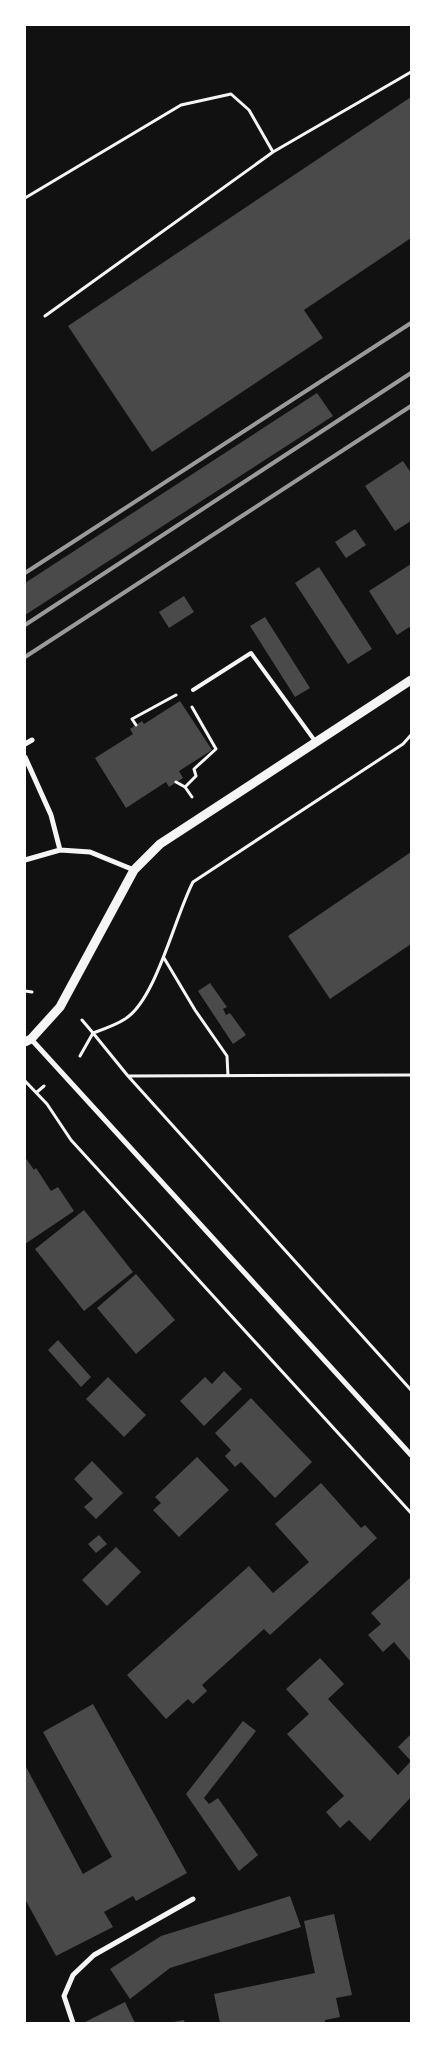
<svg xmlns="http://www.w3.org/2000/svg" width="436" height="2048" font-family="'Fira Sans',sans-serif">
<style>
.building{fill:#4a4a4a}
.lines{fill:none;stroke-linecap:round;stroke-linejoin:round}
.path{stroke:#f5f5f5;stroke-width:3}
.service{stroke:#f5f5f5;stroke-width:4}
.minor{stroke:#f5f5f5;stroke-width:5}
.tertiary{stroke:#f5f5f5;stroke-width:9}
.rail{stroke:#9a9a9a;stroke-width:4}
</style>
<rect width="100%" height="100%" fill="#111"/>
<!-- building -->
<path class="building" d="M411,97V238L304,310L323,338L152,452L68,326Z
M317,393L333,416L25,615V583Z
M403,461L411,473V521L395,531L365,486Z
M355,529L366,545L346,558L335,542Z
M411,564V626L397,635L369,591Z
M319,567L372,649L348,664L295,583Z
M184,596L194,612L169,628L159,612Z
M265,617L310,688L295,697L250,626Z
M180,701L212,750L179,771L183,778L169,787L166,782L126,808L95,758L133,734L130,729L142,721L144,724Z
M411,852V944L330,999L288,936Z
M210,983L227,1007L223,1009L226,1015L230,1013L246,1035L233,1044L198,991Z
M25,1157L34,1170L36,1168L51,1191L58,1187L74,1211L25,1244Z
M84,1210L133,1272L84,1311L35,1249Z
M136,1274L175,1320L136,1354L97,1308Z
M58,1340L91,1377L81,1387L48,1350Z
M224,1371L242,1389L204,1426L180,1401L205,1377L212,1384Z
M108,1377L146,1415L124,1437L86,1399Z
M251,1398L312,1462L275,1498L241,1462L235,1467L225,1456L231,1450L215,1433Z
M197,1457L229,1490L179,1537L153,1510L161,1503L155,1497Z
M92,1461L123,1493L96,1519L84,1507L93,1499L74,1479Z
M321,1483L361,1528L365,1525L377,1538L270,1635L264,1629L202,1685L207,1691L193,1704L188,1699L166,1719L127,1675L249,1566L273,1593L309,1562L275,1524Z
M99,1535L107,1544L96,1553L88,1544Z
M116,1547L141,1572L107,1606L82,1580Z
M411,1577V1662L394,1642L383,1652L368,1635L381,1624L371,1613Z
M320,1658L344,1684L328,1699L398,1775L411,1761V1797L370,1841L349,1820L340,1828L326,1812L344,1796L287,1734L309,1714L286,1689Z
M93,1704L187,1873L136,1901L133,1896L104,1912L113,1927L56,1956L25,1899V1765L83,1874L112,1857L43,1732Z
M243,1721L256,1731L204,1798L209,1804L218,1798L258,1855L239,1871L186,1794Z
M411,1734V1759L410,1760L398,1747Z
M290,1896L301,1927L170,1968L130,1999L110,1969L161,1936Z
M334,1914L352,1995L336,1998L340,2017L325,2020V2023H220L214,1994L315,1973L304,1921Z
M125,2002L135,2023H83Z
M184,2020L185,2023H173V2022Z"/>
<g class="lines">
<!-- path -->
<path class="path" d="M25,198L181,105L231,94L249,110L273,152
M45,316L273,152L411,72
M136,725L132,719L176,695
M411,735L403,744L193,882C175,916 156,1000 125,1019C116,1025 104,1029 93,1033L128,1076L411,1390
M176,782L185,787
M192,797L185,787L196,776L194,769L216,749L192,707
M164,958L195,1010L227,1056L228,1076
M25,991L32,992
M80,1056L93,1033L82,1020
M128,1076L411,1075
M25,1081L47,1104L71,1140L411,1513
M37,1092L44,1086"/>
<!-- service -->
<path class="service" d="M193,690L251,653L315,741"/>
<!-- minor -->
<path class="minor" d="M25,744L32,740
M25,757L51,815L60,850
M25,860L60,850L90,852L134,870
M31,1039L411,1455
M73,2023L64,1996L73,1975L94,1955L193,1899"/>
<!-- tertiary -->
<path class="tertiary" d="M25,1042L31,1039L60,1007L134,870L160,844L411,680"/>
<!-- rail -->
<path class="rail" d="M25,573L411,323
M25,625L411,373
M25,657L411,406"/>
</g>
<!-- border -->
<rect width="436" height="2048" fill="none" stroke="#ffffff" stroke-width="52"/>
</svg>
